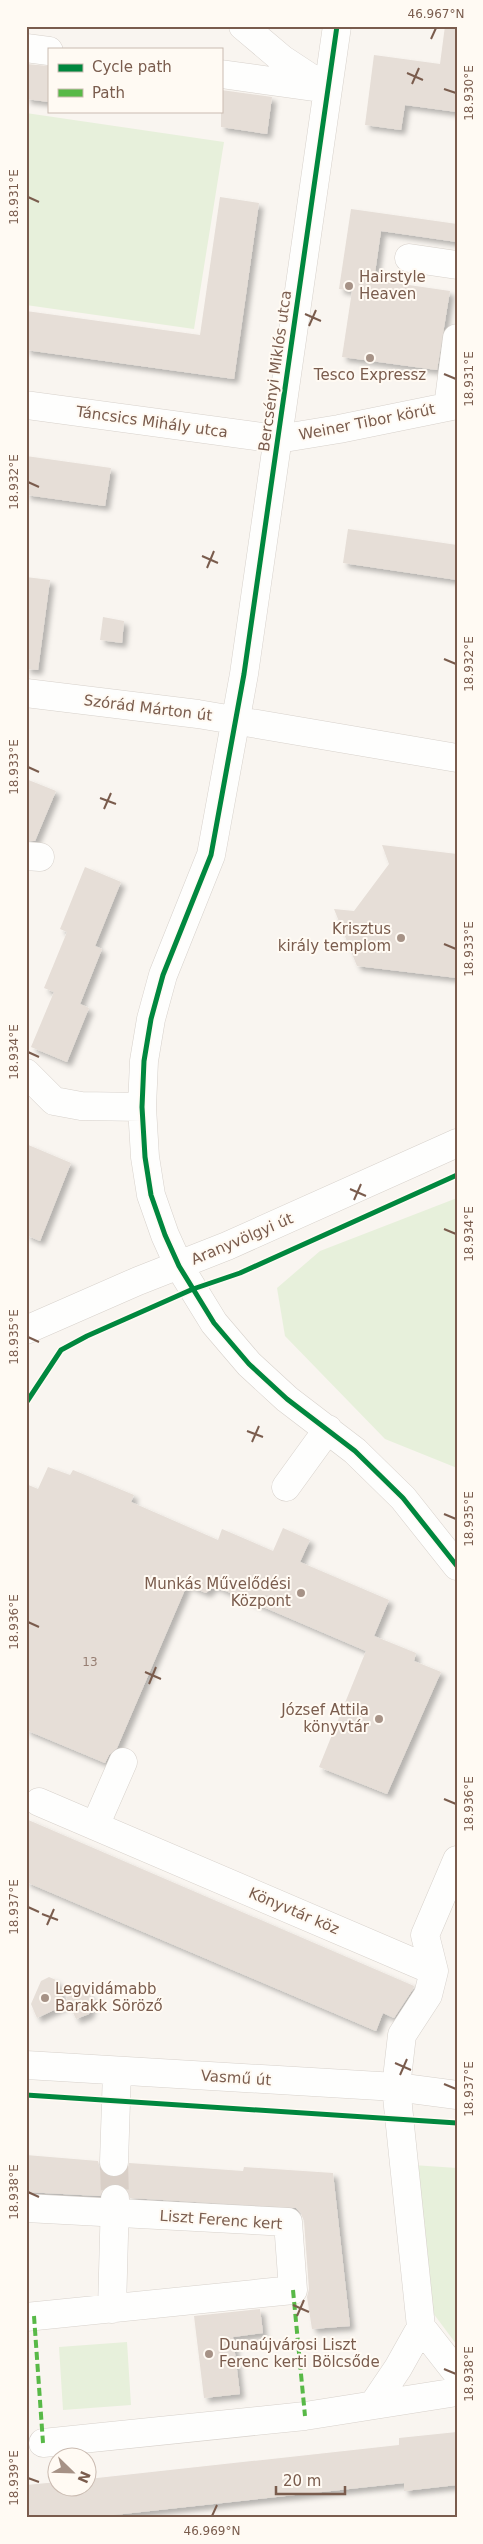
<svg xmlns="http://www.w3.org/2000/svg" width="483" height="2544" font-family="'DejaVu Sans',sans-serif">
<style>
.green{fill:#e7f0db}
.building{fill:#e6ded7;filter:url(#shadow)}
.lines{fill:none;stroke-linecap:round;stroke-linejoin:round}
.minor-tunnel{stroke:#d9cfc7;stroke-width:28;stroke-dasharray:28 14;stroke-linecap:butt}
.minor-casing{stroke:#d7d1cb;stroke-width:29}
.minor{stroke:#fefefd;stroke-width:28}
.quiet{stroke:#58b947;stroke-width:4;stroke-dasharray:8 4;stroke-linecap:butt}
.cycleway-casing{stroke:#fffaf3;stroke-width:8}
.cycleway{stroke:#00873e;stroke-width:5}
.ticks{fill:none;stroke:#7a5c4d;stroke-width:2}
.poi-dot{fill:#a69286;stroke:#fffaf3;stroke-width:2}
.labels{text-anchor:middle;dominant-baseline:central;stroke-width:4;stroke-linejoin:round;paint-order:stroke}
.number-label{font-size:12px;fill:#977e72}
.poi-label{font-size:15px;fill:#7a5c4d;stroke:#fffaf3;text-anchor:start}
.street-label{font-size:15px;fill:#7a5c4d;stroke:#fffaf3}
.neatline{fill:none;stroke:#7a5c4d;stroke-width:2}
.ticks-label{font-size:12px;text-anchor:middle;fill:#7a5c4d}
</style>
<defs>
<filter id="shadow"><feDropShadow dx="4.5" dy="4.5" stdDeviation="2.5" flood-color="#0004"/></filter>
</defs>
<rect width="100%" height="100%" fill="#f9f5f0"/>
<!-- green -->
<path class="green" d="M26,113L224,142L194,329L26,305Z
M457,1198V1468L385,1439L285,1336L277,1288L320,1251Z
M413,2165L457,2168V2345L430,2309Z
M127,2342L131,2405L63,2410L59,2347Z"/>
<!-- building -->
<path class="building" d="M445,26H457V112L405,105L401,130L365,125L374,55L440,64Z
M26,64L49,66V102L26,99Z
M221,90L272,97L267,134L221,127Z
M220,197L259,203L234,379L26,350V311L200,335Z
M351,209L457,224V242L381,231L374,280L450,291L437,370L342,357L352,291L339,289Z
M26,456L111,468L105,506L26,495Z
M348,529L457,545V580L343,563Z
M26,577L50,580L38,670L26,669Z
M103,617L124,621L122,643L100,640Z
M26,779L56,791L35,841H26Z
M382,845L457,854V978L357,966L334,909L354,911L389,864Z
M85,867L121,882L95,946L102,949L80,1004L89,1008L67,1062L31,1047L54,992L44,988L67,932L60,929Z
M26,1144L71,1163L40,1241L26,1235Z
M48,1467L70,1475L73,1470L134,1495L131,1502L218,1540L222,1529L273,1551L283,1528L310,1540L300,1562L389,1600L374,1636L416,1653L414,1661L441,1672L387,1794L319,1767L366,1651L214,1586L206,1593L187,1585L117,1748L109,1755L105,1763L26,1730V1484L38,1489Z
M26,1819L414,1986L413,1989L394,2018L383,2013L376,2031L26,1882Z
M49,1977L56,1980L65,2005L37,2018L31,2004L41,1981Z
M84,1992L90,1994L93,2002L89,2014L76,2019L66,1997Z
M26,2155L98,2161L100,2170L105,2175L113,2178L122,2176L127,2171L129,2163L243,2171L244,2167L333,2173L350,2326L312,2329L307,2297L309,2289L304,2221L301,2213L296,2208L130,2198L124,2186L116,2183L107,2186L100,2196L26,2192Z
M260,2309L263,2333L233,2337L240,2394L204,2398L194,2316Z
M457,2432V2485L404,2491V2483L87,2518H26V2485L58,2482V2486H88V2479L399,2445V2438Z"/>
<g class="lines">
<!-- minor-tunnel -->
<path class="minor-tunnel" d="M114,2162L115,2199"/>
<defs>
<path id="minor" d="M243,26L282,59L320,84
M337,26L244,674L211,855L163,975L151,1019L144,1061L142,1107L145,1157L151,1195L165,1235L179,1266L214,1323L249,1364L287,1399L355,1451L403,1498L457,1566
M26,48L49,51
M221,74L328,89
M409,258L457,265
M26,405L278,439L339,429L457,405
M448,407L457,338
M26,693L198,714L457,758
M26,856L40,857
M26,1073L54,1101L81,1106L142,1107
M26,1330L138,1281L227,1246L457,1143
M286,1487L328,1429
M39,1802L434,1971L428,1995L402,2035L396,2087L421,2327
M95,1826L123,1762
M434,1971L425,1935L457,1860
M26,2065L396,2087L457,2095
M114,2162L117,2071
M26,2208L288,2222L293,2290L26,2317
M112,2309L115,2199
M373,2405L398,2368L421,2327L457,2373
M43,2443L305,2416L457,2392"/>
</defs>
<!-- minor casing -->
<use href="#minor" class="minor-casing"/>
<!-- minor -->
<use href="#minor" class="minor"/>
<!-- quiet -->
<path class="quiet" d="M293,2290L305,2416
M34,2316L43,2443"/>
<defs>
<path id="cycleway" d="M337,26L244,674L211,855L163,975L151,1019L144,1061L142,1107L145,1157L151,1195L165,1235L179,1266L214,1323L249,1364L287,1399L355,1451L403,1498L457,1566
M26,1403L61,1350L87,1336L193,1289L240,1273L457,1175
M26,2095L457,2123"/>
</defs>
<!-- cycleway casing -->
<use href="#cycleway" class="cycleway-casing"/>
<!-- cycleway -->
<use href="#cycleway" class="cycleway"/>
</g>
<!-- ticks -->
<path class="ticks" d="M431,39L436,28M407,73L423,80M412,84L419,68M444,89L456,93M28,197L39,202M305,314L321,321M309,326L316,310M444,374L456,379M28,482L39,487M202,556L218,563M207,568L214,551M444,659L456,664M28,767L39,772M100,798L116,804M104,809L111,793M444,944L456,949M28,1052L39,1057M350,1189L366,1196M354,1200L361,1184M444,1229L456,1234M28,1337L39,1342M247,1431L263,1437M252,1442L259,1426M444,1514L456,1519M28,1622L39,1627M145,1672L161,1679M149,1684L156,1667M444,1799L456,1804M28,1907L39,1912M42,1914L58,1920M47,1925L54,1909M395,2063L411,2070M400,2075L407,2059M444,2084L456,2089M28,2192L39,2197M293,2305L309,2312M297,2316L304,2300M444,2369L456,2374M28,2478L39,2482M212,2516L217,2505"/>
<!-- markers -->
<g class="poi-dot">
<circle cx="349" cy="286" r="5"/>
<circle cx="370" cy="358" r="5"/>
<circle cx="401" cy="938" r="5"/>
<circle cx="301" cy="1593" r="5"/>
<circle cx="379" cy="1719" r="5"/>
<circle cx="45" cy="1998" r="5"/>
<circle cx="209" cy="2354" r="5"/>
</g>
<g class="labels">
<!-- number labels -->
<g class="number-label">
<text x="90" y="1662">13</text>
</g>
<!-- poi labels -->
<g class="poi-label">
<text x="359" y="277">Hairstyle<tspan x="359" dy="17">Heaven</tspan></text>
<text x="370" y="375" text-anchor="middle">Tesco Expressz</text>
<text x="391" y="929" text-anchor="end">Krisztus<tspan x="391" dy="17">király templom</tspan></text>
<text x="291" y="1584" text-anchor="end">Munkás Művelődési<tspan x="291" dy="17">Központ</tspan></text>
<text x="369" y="1710" text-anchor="end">József Attila<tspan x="369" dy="17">könyvtár</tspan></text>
<text x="55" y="1989">Legvidámabb<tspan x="55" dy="17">Barakk Söröző</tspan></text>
<text x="219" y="2345">Dunaújvárosi Liszt<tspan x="219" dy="17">Ferenc kerti Bölcsőde</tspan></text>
</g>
<!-- street labels -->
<g class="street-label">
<text transform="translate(275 371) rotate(-82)">Bercsényi Miklós utca</text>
<text transform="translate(152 422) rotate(8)">Táncsics Mihály utca</text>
<text transform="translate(367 422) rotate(-11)">Weiner Tibor körút</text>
<text transform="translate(148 708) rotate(7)">Szórád Márton út</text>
<text transform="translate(242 1239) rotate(-23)">Aranyvölgyi út</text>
<text transform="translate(294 1911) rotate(23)">Könyvtár köz</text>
<text transform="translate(236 2078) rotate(4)">Vasmű út</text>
<text transform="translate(221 2220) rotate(4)">Liszt Ferenc kert</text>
</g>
</g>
<!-- border -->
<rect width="483" height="2544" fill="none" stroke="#fffaf3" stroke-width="55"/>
<!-- legend -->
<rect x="48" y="48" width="175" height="65" fill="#fffaf3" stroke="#cabbb1"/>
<rect x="58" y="64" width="25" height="8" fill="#00873e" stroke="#cabbb1"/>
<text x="92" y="72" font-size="15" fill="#7a5c4d">Cycle path</text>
<rect x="58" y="89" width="25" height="8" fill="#58b947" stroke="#cabbb1"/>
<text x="92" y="98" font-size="15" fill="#7a5c4d">Path</text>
<!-- north arrow -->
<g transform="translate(72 2472) rotate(113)"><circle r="24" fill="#fffaf3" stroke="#cabbb1"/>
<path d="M0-4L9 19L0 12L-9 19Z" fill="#a69286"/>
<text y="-8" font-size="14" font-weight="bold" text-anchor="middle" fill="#7a5c4d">N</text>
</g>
<!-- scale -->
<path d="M276 2486v8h69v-8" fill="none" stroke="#7a5c4d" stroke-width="2.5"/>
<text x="283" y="2486" font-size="15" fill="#7a5c4d" stroke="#fffaf3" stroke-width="4" paint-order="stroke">20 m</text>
<rect x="28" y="28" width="428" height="2488" class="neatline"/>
<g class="ticks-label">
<text x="436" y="18">46.967°N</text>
<text transform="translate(469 93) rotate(-90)" y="4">18.930°E</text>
<text transform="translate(14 197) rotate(-90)" y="4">18.931°E</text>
<text transform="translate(469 379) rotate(-90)" y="4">18.931°E</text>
<text transform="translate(14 482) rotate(-90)" y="4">18.932°E</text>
<text transform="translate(469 664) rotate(-90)" y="4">18.932°E</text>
<text transform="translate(14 767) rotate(-90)" y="4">18.933°E</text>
<text transform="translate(469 949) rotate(-90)" y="4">18.933°E</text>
<text transform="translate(14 1052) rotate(-90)" y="4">18.934°E</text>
<text transform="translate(469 1234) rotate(-90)" y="4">18.934°E</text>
<text transform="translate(14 1337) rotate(-90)" y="4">18.935°E</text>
<text transform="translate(469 1519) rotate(-90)" y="4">18.935°E</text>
<text transform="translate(14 1622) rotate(-90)" y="4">18.936°E</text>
<text transform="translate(469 1804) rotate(-90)" y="4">18.936°E</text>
<text transform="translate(14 1907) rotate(-90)" y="4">18.937°E</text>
<text transform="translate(469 2089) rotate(-90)" y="4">18.937°E</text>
<text transform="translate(14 2192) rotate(-90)" y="4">18.938°E</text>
<text transform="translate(469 2374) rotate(-90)" y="4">18.938°E</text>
<text transform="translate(14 2478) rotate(-90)" y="4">18.939°E</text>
<text x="212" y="2535">46.969°N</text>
</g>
</svg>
